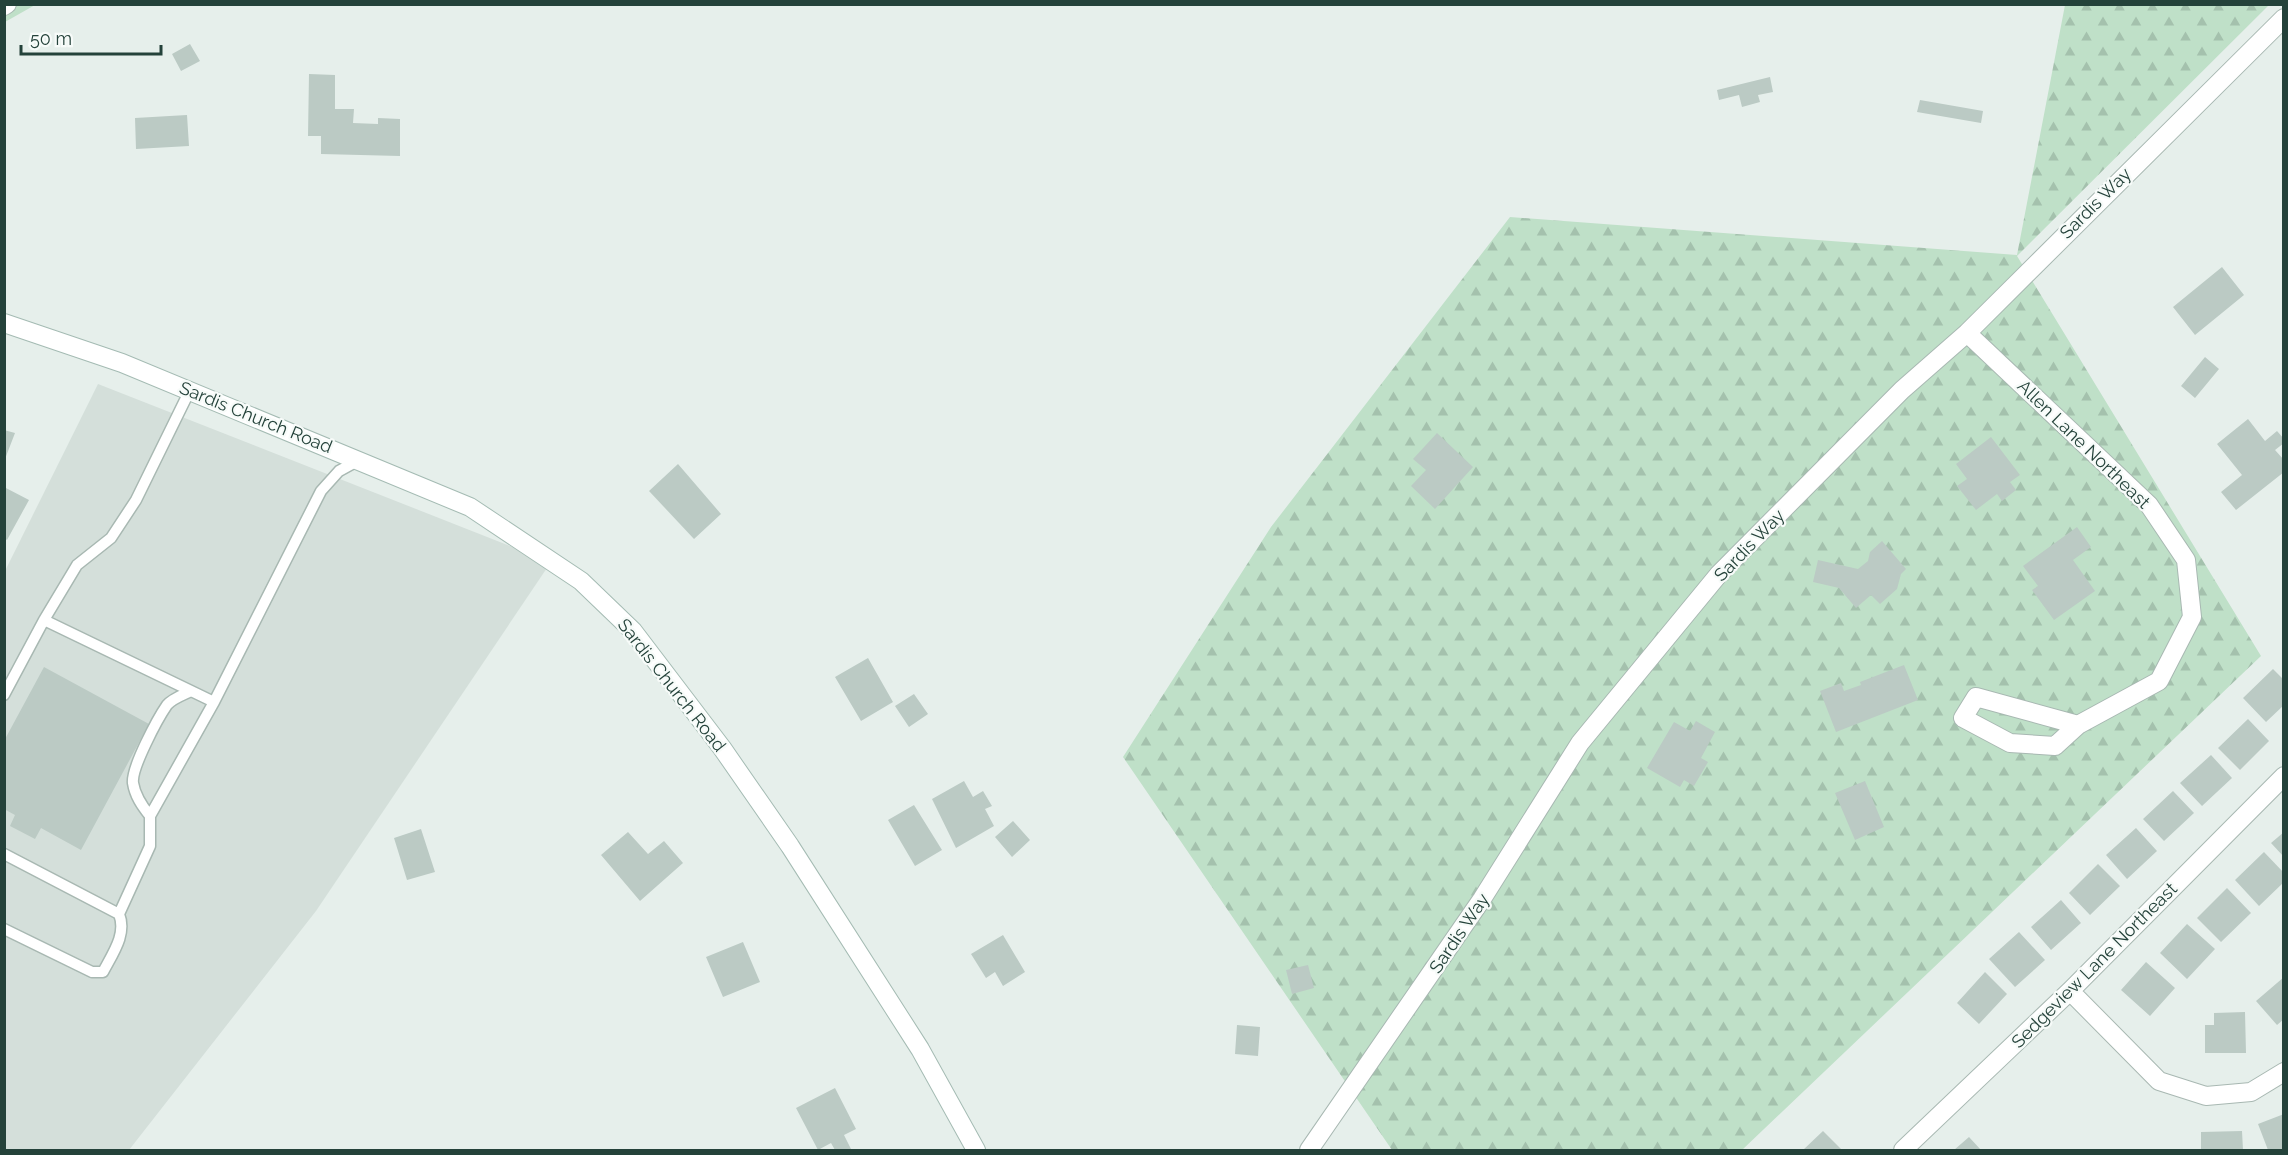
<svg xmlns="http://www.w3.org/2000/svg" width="2288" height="1155" font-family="Raleway,sans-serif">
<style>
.built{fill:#d4dfda}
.forest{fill:url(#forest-firs)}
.building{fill:#bbcac4}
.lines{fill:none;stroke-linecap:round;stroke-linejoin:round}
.lane-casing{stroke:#a8b8b2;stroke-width:13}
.street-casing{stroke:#a8b8b2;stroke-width:20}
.secondary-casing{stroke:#a4bbb3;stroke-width:20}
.lane{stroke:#fff;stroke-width:10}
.street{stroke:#fff;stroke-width:18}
.secondary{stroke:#fff;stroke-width:18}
.labels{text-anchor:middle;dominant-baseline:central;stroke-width:4.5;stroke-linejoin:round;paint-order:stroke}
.street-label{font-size:18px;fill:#24423a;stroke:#f7fbf9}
</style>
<defs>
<pattern id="forest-firs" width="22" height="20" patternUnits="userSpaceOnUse" patternTransform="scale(1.5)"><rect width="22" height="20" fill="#bfe0c8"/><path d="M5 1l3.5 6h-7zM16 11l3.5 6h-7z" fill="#a4c1ad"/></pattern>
</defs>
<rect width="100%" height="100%" fill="#e6efeb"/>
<!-- built -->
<path class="built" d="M98,384L551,562L316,911L129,1150H5L4,573Z"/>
<!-- forest -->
<path class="forest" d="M5,5H35L5,22Z
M2065,5H2269L2017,256L2261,656L1742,1150H1392L1123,757L1271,527L1510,217L2017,255Z"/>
<!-- building -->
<path class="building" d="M190,44L200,61L181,71L172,54Z
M309,74L335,75V109H354L353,123L378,124V118L400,119V156L321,154V136H308Z
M1770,77L1773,92L1758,95L1760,102L1742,107L1739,95L1719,100L1717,90Z
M1920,100L1983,111L1981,123L1917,112Z
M187,115L189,146L136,149L135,118Z
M2222,267L2244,295L2195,335L2173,307Z
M2205,357L2219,369L2195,398L2181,386Z
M2248,419L2265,441L2277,431L2284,439V443L2275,450L2284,460V472L2236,510L2221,492L2242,475L2217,444Z
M4,430L15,433L5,459H4Z
M1437,433L1473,467L1435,509L1411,486L1426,470L1413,459Z
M1991,437L2020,475L2010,482L2016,490L2002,501L1997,494L1976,510L1957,486L1967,479L1956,464Z
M678,464L721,514L694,539L649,491Z
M4,487L29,500L7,540L4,538Z
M2077,527L2091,547L2073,560L2095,591L2054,620L2032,590L2038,586L2023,566Z
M1882,541L1906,569L1901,574L1897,589L1880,604L1871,595L1856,608L1839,588L1813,582L1818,560L1858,569L1868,561L1870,552Z
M868,658L893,702L861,721L835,677Z
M1904,665L1918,700L1836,732L1820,691L1841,683L1844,691L1861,685L1860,682Z
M44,667L149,724L81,850L41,828L35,839L10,826L15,815L4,809V741Z
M2273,669L2284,680V705L2266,722L2243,698Z
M914,694L928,714L909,727L895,706Z
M2248,719L2269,741L2240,770L2218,748Z
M1696,721L1715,732L1701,758L1708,762L1694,786L1684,780L1680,787L1647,768L1674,722L1690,731Z
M2211,755L2232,778L2202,806L2180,783Z
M964,781L973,797L983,791L992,806L985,809L994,826L956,848L932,799Z
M1865,781L1884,827L1855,840L1835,793Z
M2173,791L2194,813L2164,841L2143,819Z
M914,805L942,850L915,866L888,820Z
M1013,821L1030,840L1012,857L995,837Z
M2136,828L2157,851L2127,879L2106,855Z
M421,829L435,872L407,880L394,838Z
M628,832L648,854L664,841L683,863L640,901L601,855Z
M2284,832V857L2271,843Z
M2264,852L2284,873V882L2259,906L2235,880Z
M2098,864L2120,886L2090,915L2069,893Z
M2227,888L2251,913L2221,942L2197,918Z
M2061,900L2081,923L2051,950L2031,927Z
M2187,924L2215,949L2187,979L2160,953Z
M2019,932L2045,960L2015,987L1989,959Z
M1003,935L1025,972L1003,986L995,972L986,978L971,954Z
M743,942L760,982L723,997L706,957Z
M2146,962L2175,988L2150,1016L2121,990Z
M1308,965L1314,988L1292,994L1286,970Z
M1985,972L2007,994L1979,1024L1957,1003Z
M2284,977V1019L2277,1025L2256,1001Z
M2245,1012L2246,1053H2205V1025H2214V1013Z
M1237,1025L1260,1027L1258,1056L1235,1054Z
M835,1088L856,1129L844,1135L851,1149L835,1150L831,1143L818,1150L796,1108Z
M2284,1114V1150H2268L2258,1124Z
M1823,1131L1842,1150H1803Z
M2242,1131L2243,1150H2201V1132Z
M1969,1137L1981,1150H1954Z"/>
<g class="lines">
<defs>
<path id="lane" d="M44,620L214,702
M4,695L44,620L77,565L111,538L136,500L190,390
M150,816C142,806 135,796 133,783C131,768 158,718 167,705C173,698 183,695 191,691
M4,854L119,914C127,934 113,953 103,972H92L4,929
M119,914L150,846V816L214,702L321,491L339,471L359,460"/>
<path id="street" d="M4,6L7,4
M1967,333L2149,505L2186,560L2192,617L2159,681L2078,725L1976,697L1963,718L2010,743L2055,746L2078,725
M2070,991L2159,1081L2206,1096L2251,1092L2284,1072
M1309,1150L1482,899L1580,743L1719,574L1902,390L1967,333L2284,18
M1903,1150L2070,991L2284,776"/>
<path id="secondary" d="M4,323L122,363L470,507L581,581L633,631L722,748L790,846L920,1049L976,1150"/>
</defs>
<!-- lane casing -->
<use href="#lane" class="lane-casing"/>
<!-- street casing -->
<use href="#street" class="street-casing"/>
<!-- secondary casing -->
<use href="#secondary" class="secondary-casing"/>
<!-- lane -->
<use href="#lane" class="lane"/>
<!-- street -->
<use href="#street" class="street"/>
<!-- secondary -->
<use href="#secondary" class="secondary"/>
</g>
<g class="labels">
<!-- street labels -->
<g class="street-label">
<text transform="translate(2095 203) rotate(-45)">Sardis Way</text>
<text transform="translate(256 417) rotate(22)">Sardis Church Road</text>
<text transform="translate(2084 444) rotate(44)">Allen Lane Northeast</text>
<text transform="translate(1749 545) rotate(-46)">Sardis Way</text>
<text transform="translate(672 685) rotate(52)">Sardis Church Road</text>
<text transform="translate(1459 933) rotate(-56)">Sardis Way</text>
<text transform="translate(2094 965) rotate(-45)">Sedgeview Lane Northeast</text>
</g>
</g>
<!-- border -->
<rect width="2288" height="1155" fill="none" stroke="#24423a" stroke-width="12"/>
<!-- scale -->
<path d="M21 45v9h140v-9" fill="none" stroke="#24423a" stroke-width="3"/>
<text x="30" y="45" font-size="18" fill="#24423a" stroke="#f7fbf9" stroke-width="4.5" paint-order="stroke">50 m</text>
</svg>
